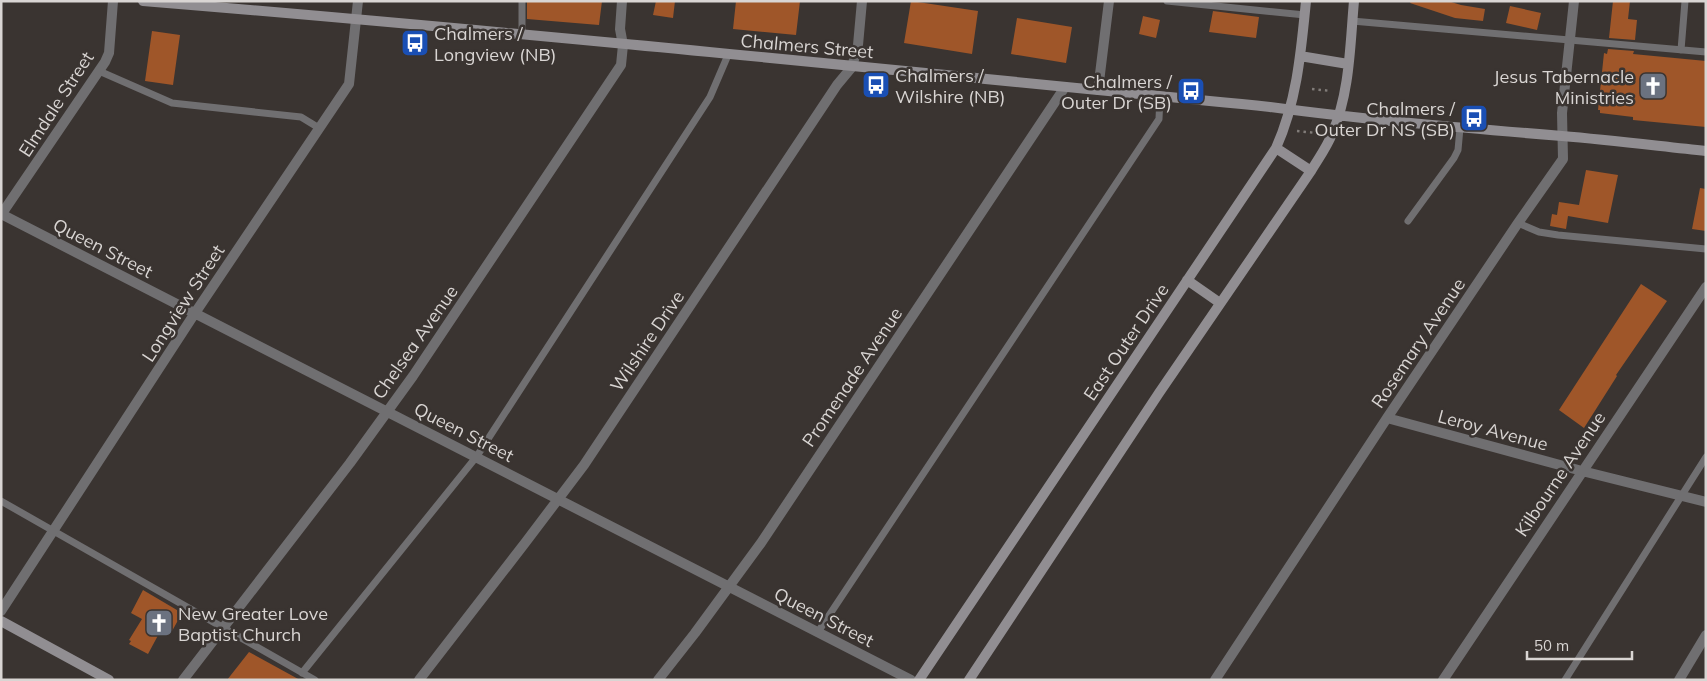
<svg xmlns="http://www.w3.org/2000/svg" width="1707" height="681" font-family="Mulish,sans-serif">
<style>
.building{fill:#9f5629}
.lines{fill:none;stroke-linecap:round;stroke-linejoin:round}
.path{stroke:#817c79;stroke-width:2.5;stroke-dasharray:2.5 4;stroke-linecap:butt}
.lane{stroke:#706f71;stroke-width:7}
.street{stroke:#706f71;stroke-width:10}
.secondary{stroke:#918e92;stroke-width:10}
.labels{text-anchor:middle;dominant-baseline:central;stroke-width:5;stroke-linejoin:round;paint-order:stroke}
.poi-label{font-size:18px;fill:#d9d5d3;stroke:#3a3431;text-anchor:start}
.street-label{font-size:18px;fill:#d9d5d3;stroke:#3a3431}
</style>
<rect width="100%" height="100%" fill="#3a3431"/>
<!-- building -->
<path class="building" d="M527,1H602L599,25L527,19Z
M656,1H675L673,18L653,15Z
M736,1H800L796,35L733,29Z
M911,1L978,11L972,54L904,43Z
M1411,1H1448L1461,5L1485,9L1483,21L1455,18L1410,3Z
M1613,1H1630L1628,19L1637,20L1635,40L1609,38Z
M1510,6L1541,13L1537,30L1506,23Z
M1213,11L1259,17L1256,38L1209,32Z
M1143,16L1160,20L1156,38L1139,34Z
M1017,18L1072,27L1066,63L1011,54Z
M152,31L180,35L173,85L145,81Z
M1608,49L1634,51L1633,54L1706,61V127L1633,120V117L1600,113V110H1598L1604,53L1607,54Z
M1586,170L1618,175L1608,223L1568,216L1566,229L1550,226L1552,214L1557,215L1559,202L1579,205Z
M1700,188L1706,189V231L1692,229Z
M1641,284L1667,301L1616,375L1617,376L1584,428L1559,410Z
M143,590L182,613L171,633L162,628L148,654L129,644L131,641L129,640L142,619L131,613Z
M249,652L300,680H227Z"/>
<g class="lines">
<!-- path -->
<path class="path" d="M1312,89L1331,91
M1297,131L1316,133"/>
<!-- lane -->
<path class="lane" d="M1167,1L1305,15
M1352,21L1706,52
M522,35V1
M1681,50L1685,1
M99,71L172,103L301,117L319,128
M1408,221L1454,158L1458,150L1460,128
M1518,223L1539,232L1558,235L1706,249
M1,501L315,680
M818,632L1159,119L1160,96
M302,673L477,456L710,97L728,55
M1565,680L1706,457"/>
<!-- street -->
<path class="street" d="M1098,90L1109,1
M1,214L911,680
M1,215L105,62L109,53L113,1
M1387,418L1582,471L1706,502
M1,611L195,313L349,84L358,1
M183,680L350,463L413,376L621,65L623,45L620,29L622,1
M419,680L525,543L584,465L837,85L852,67L858,45L862,1
M658,680L695,633L761,543L1065,87
M1215,680L1387,418L1518,223L1563,159L1562,113L1574,1
M1443,680L1706,287
M1679,680L1706,635"/>
<!-- secondary -->
<path class="secondary" d="M143,1C519,32 894,70 1270,107C1367,120 1464,128 1562,136C1610,140 1658,146 1706,151
M1300,56L1348,64
M1276,148L1311,171
M1187,280L1220,303
M1,621L109,680
M919,680L1276,148C1297,101 1301,52 1306,1
M969,680L1159,393L1311,171C1318,159 1327,147 1332,134C1350,93 1350,45 1354,1"/>
</g>
<!-- icons -->
<defs>
<symbol id="bus-square" viewBox="-11 -11 22 22"><rect x="-9" y="-9" width="18" height="18" rx="4" fill="#1a4fb4" stroke="#3a3431"/><path d="M-5-6H5V4H4V6H2V4H-2V6H-4V4H-5ZM-3.5-4V0h7V-4ZM-3.5 1.2v1.5H-2V1.2ZM2 1.2v1.5H3.5V1.2Z" fill="#fff"/></symbol>
<symbol id="church-square" viewBox="-11 -11 22 22"><rect x="-9" y="-9" width="18" height="18" rx="4" fill="#6b7280" stroke="#3a3431"/><path d="M-1.2-6h2.4v3.5h3.3v2.4h-3.3V6h-2.4V-.1h-3.3v-2.4h3.3Z" fill="#fff"/></symbol>
</defs>
<g fill-rule="evenodd">
<use href="#bus-square" x="399" y="27" width="32" height="32"/>
<use href="#bus-square" x="860" y="69" width="32" height="32"/>
<use href="#church-square" x="1637" y="70" width="32" height="32"/>
<use href="#bus-square" x="1175" y="75" width="32" height="32"/>
<use href="#bus-square" x="1458" y="102" width="32" height="32"/>
<use href="#church-square" x="143" y="607" width="32" height="32"/>
</g>
<g class="labels">
<!-- poi labels -->
<g class="poi-label">
<text x="434" y="33">Chalmers /<tspan x="434" dy="21">Longview (NB)</tspan></text>
<text x="895" y="75">Chalmers /<tspan x="895" dy="21">Wilshire (NB)</tspan></text>
<text x="1634" y="76" text-anchor="end">Jesus Tabernacle<tspan x="1634" dy="21">Ministries</tspan></text>
<text x="1172" y="81" text-anchor="end">Chalmers /<tspan x="1172" dy="21">Outer Dr (SB)</tspan></text>
<text x="1455" y="108" text-anchor="end">Chalmers /<tspan x="1455" dy="21">Outer Dr NS (SB)</tspan></text>
<text x="178" y="613">New Greater Love<tspan x="178" dy="21">Baptist Church</tspan></text>
</g>
<!-- street labels -->
<g class="street-label">
<text transform="translate(807 46) rotate(5)">Chalmers Street</text>
<text transform="translate(56 104) rotate(-57)">Elmdale Street</text>
<text transform="translate(103 248) rotate(27)">Queen Street</text>
<text transform="translate(183 303) rotate(-57)">Longview Street</text>
<text transform="translate(647 341) rotate(-56)">Wilshire Drive</text>
<text transform="translate(415 342) rotate(-55)">Chelsea Avenue</text>
<text transform="translate(1126 342) rotate(-56)">East Outer Drive</text>
<text transform="translate(1418 343) rotate(-56)">Rosemary Avenue</text>
<text transform="translate(852 377) rotate(-56)">Promenade Avenue</text>
<text transform="translate(1493 430) rotate(15)">Leroy Avenue</text>
<text transform="translate(464 432) rotate(27)">Queen Street</text>
<text transform="translate(1560 474) rotate(-56)">Kilbourne Avenue</text>
<text transform="translate(824 617) rotate(27)">Queen Street</text>
</g>
</g>
<!-- border -->
<rect width="1707" height="681" fill="none" stroke="#d9d5d3" stroke-width="5"/>
<!-- scale -->
<path d="M1527 651v8h105v-8" fill="none" stroke="#d9d5d3" stroke-width="2.5"/>
<text x="1534" y="651" font-size="15" fill="#d9d5d3" stroke="#3a3431" stroke-width="4" paint-order="stroke">50 m</text>
</svg>
